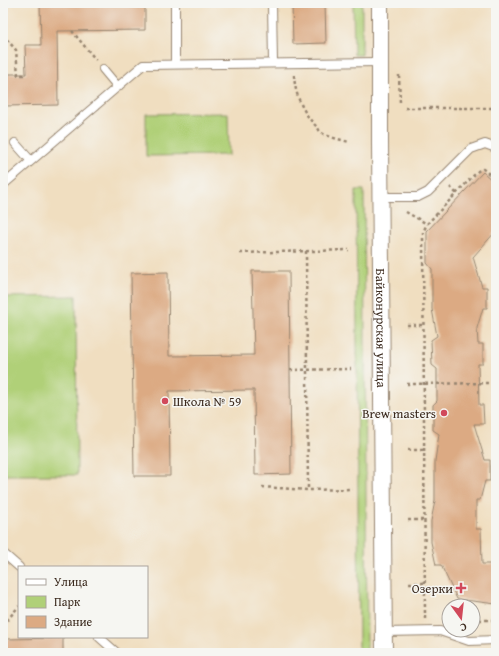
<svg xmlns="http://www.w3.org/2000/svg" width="499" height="656" font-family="'Gentium Book Plus',serif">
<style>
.green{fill:#b0d078;stroke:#767d4b}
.building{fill:#dcaa83}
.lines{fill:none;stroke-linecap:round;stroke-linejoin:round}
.service-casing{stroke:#96846f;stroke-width:10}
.minor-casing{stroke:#96846f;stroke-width:18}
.path{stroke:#96846f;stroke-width:2.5;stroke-dasharray:3 3;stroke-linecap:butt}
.service{stroke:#fff;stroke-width:8}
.minor{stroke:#fff;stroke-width:16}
.poi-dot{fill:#d1495b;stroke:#f6f6f2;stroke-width:1.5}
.labels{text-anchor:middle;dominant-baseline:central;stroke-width:3;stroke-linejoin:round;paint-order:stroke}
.street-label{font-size:13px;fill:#3b2a1e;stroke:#f6f6f2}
.poi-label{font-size:13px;fill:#3b2a1e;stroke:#f6f6f2;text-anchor:end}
</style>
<rect width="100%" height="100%" fill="#f6f6f2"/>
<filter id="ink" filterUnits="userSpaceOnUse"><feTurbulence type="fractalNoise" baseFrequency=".025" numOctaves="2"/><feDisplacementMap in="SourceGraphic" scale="8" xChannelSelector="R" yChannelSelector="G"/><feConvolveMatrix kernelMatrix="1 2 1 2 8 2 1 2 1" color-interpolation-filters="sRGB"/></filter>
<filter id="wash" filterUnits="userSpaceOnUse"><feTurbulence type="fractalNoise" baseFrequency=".012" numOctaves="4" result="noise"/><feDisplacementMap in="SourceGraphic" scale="16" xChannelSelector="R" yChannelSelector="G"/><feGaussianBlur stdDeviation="0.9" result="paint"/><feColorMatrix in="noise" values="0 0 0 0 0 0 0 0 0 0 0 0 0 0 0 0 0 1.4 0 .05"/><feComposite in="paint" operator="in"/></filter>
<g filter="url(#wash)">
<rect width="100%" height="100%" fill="#f0dec0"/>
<!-- green -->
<path class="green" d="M353,3H362V55H354Z
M228,113L229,155L146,156V114Z
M356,190H364L367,651L359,652Z
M76,296L77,475H3V297Z"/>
<g id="blocks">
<!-- building -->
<path class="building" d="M40,3H145V30L57,31L58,105L3,106V74H26L25,45H41Z
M292,3H325L326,43L293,44Z
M483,172L496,184V231L473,257L482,287H487V308H483L477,328L478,344H483V364H478L479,405H483L484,424H474L485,460H490V481H485L480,500H476V529H481L482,564H496V604L457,599L441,565H436L431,542V521L435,501V461L439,434L433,430V405L437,401V369L432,365L431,340L437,336L432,309V269L427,263V231Z
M252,271H289L291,474L255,475L254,390L169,391L170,476H134L131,273L168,272L169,356L254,355Z
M63,638V653H6V639Z"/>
</g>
</g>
<g filter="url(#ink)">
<use href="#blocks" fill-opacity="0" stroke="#96846f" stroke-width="1"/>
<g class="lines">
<defs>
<path id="service" d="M175,3V64
M272,3L273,63
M103,69L118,87
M15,143L31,161
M3,185L143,65L380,62
M380,197H418L428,192L471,149L485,144L496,148
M3,553L19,567
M383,632L440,631L469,641L496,640
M99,637L117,653"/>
<g id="minor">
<path id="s1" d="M380,3V142L384,653"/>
</g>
</defs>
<!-- service casing -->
<use href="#service" class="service-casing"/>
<!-- minor casing -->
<use href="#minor" class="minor-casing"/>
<!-- path -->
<path class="path" d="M285,4H292
M72,31L96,60
M3,35L16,50L18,75H26
M294,75C295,95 303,114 318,128C319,130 320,132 322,133C328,137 342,140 349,142
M399,75L400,103
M405,108H496
M450,187L457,194
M406,212L427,224
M306,251L308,490
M240,253L349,250
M407,325H423
M290,370L351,369
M407,384L496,383
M408,450H424
M262,487L308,490L353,489
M408,520H425
M409,583H425
M425,619L423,232L427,224L478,171L483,169L486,171L496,181
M473,620H496
M3,625L19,606"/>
<!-- service -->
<use href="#service" class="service"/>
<!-- minor -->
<use href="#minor" class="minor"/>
</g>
</g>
<!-- markers -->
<g class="poi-dot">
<circle cx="165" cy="401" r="4"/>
<circle cx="444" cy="413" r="4"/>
<path d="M459 582h4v4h4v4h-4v4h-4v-4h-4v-4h4z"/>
</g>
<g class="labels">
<!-- street labels -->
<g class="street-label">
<text stroke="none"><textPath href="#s1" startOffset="325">Байконурская улица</textPath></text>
</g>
<!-- poi labels -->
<g class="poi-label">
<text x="173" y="401" text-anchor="start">Школа № 59</text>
<text x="436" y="413">Brew masters</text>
<text x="453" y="588">Озерки</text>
</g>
</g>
<!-- margin -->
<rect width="499" height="656" fill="none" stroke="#f6f6f2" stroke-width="16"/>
<!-- legend -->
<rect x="18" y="566" width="130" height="72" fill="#f6f6f2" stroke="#aba49d"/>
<rect x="26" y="579" width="20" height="6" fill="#ffffff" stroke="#aba49d"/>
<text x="54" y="586" font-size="12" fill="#3b2a1e">Улица</text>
<rect x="26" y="596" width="20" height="12" fill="#b0d078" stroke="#aba49d"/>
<text x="54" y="606" font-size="12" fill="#3b2a1e">Парк</text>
<rect x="26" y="616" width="20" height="12" fill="#dcaa83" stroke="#aba49d"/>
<text x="54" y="626" font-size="12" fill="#3b2a1e">Здание</text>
<!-- north arrow -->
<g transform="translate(461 618) rotate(165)"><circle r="19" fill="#f6f6f2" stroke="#aba49d"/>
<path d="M0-3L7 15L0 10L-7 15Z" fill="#d1495b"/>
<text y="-6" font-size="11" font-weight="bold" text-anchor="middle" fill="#3b2a1e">С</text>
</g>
</svg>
